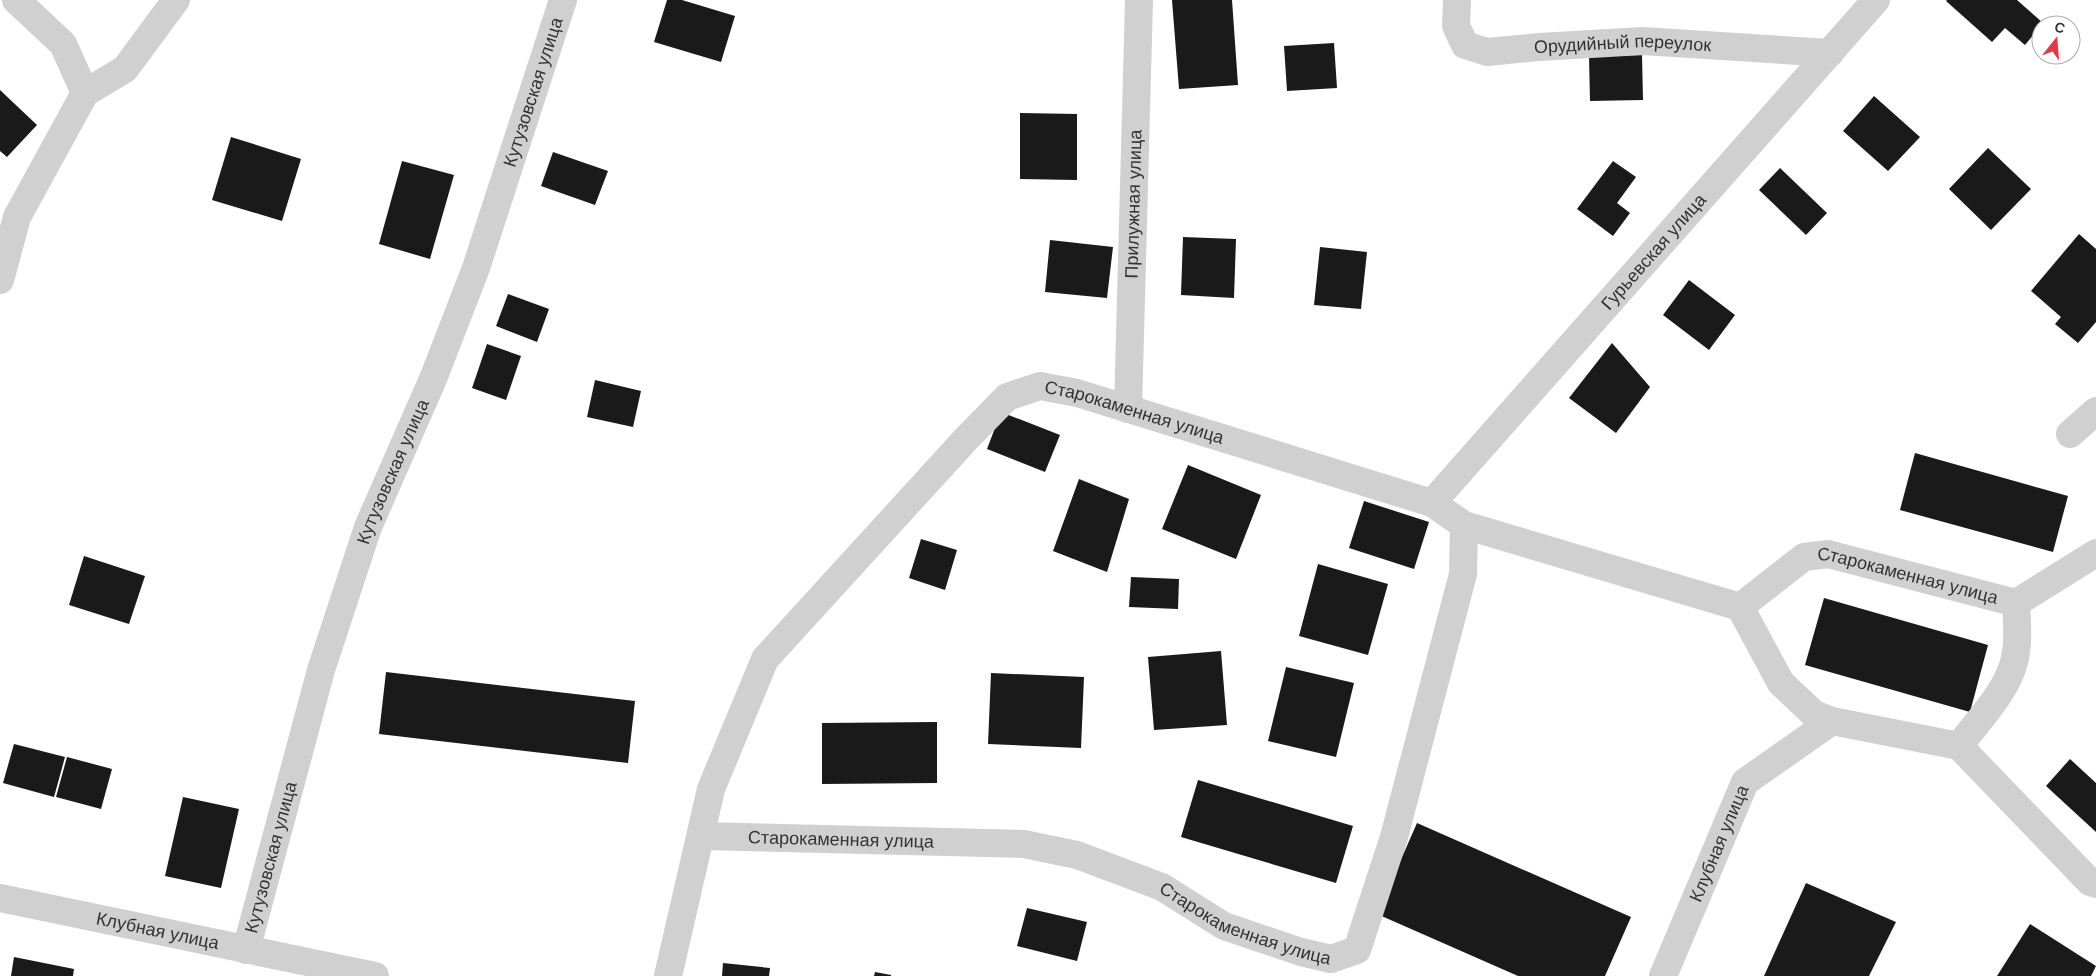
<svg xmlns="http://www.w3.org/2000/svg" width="2096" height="976" font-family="Helvetica,sans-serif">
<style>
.building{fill:#1a1a1a}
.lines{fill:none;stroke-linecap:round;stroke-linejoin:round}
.minor{stroke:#d0d0d0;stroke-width:28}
.labels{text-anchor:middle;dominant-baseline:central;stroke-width:5;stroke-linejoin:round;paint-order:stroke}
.street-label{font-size:18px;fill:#333;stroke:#fff}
</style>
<rect width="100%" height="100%" fill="#fff"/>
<!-- building -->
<path class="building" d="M667,0H682L735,16L721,62L654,42Z
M1172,0H1232L1238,85L1179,89Z
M1947,0H2017L2043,23L2025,45L2005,28L1992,42L1946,1Z
M1334,43L1337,88L1287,91L1284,46Z
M1642,55L1643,100L1590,101L1589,56Z
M0,90L37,125L7,157L0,151Z
M1874,96L1920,137L1888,171L1843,131Z
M1020,113L1077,114V180L1020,179Z
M231,137L301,159L282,221L212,200Z
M1988,148L2031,189L1991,230L1949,189Z
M553,152L608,171L595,205L541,186Z
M402,161L454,175L430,259L379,244Z
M1613,161L1636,177L1617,203L1630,213L1613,236L1577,209Z
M1780,168L1827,213L1806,235L1759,190Z
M2079,234L2096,249V322L2078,343L2055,324L2061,317L2031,291Z
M1183,237L1236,239L1234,298L1181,295Z
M1050,240L1113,247L1107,298L1045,292Z
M1320,247L1367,252L1361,309L1314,305Z
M1689,280L1735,315L1709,350L1663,315Z
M508,294L549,309L537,342L496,326Z
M1612,343L1650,387L1616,433L1569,398Z
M487,344L521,356L506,400L472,388Z
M595,380L641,391L633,427L587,417Z
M1001,412L1060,435L1045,472L987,449Z
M1915,453L2068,496L2053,552L1900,510Z
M1188,465L1261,495L1236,559L1162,529Z
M1079,479L1129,499L1107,572L1053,551Z
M1364,501L1429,522L1414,569L1349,548Z
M921,539L957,550L945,590L909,578Z
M84,556L145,576L129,624L69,605Z
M1318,564L1388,584L1368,655L1299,636Z
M1131,577L1179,579L1178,609L1129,607Z
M1824,598L1988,645L1970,712L1805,665Z
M1221,651L1227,725L1154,730L1148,657Z
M1286,667L1354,683L1336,757L1268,741Z
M386,672L635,701L628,763L379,734Z
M991,673L1084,677L1081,748L988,744Z
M937,722V783L822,784V723Z
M14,744L65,757L54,797L3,783Z
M67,757L112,769L101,809L56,797Z
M2070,759L2096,783V832L2046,786Z
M1198,780L1353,826L1336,883L1181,837Z
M183,797L239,809L221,888L165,876Z
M1417,823L1631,917L1605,976H1518L1377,914Z
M1806,883L1896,922L1869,976H1764Z
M1027,908L1087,922L1077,961L1017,946Z
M2030,924L2096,966L2091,976H1997Z
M14,957L74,969L73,976H11Z
M723,963L770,968L769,976H722Z
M875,972L891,975V976H874Z"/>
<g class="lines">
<!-- minor -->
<g class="minor">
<path d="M16,0L63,44L85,93"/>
<path id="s1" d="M1457,0L1456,26L1465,45L1487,52L1539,47L1643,41L1830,53"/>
<path d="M0,280L17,217L85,93L125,69L176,0"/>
<path id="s2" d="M1128,409L1139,0"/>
<path d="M2070,434L2096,411"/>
<path id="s3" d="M1432,503L1876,0"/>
<path d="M2016,603C2017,623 2019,643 2014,662C2007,691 1977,722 1959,746L2090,882L2096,884"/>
<path d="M1740,607L1781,683L1814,714L1832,721L1959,746"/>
<path id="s4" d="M701,836L1024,844L1077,855L1162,887L1224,926L1301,952L1331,959L1357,950L1394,837L1463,574L1464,525"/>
<path id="s5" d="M0,898L375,976"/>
<path id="s6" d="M246,950L321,670L368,527L433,379L476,268L563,0"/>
<path id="s7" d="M668,976L711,789L765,659L966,439L1007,397L1040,386L1077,393L1432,503L1464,525L1740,607L1804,557L1828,554L2016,603L2096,553"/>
<path id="s8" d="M1663,976L1745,782L1832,721"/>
</g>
</g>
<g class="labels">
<!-- street labels -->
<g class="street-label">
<text stroke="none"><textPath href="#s1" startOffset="206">Орудийный переулок</textPath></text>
<text stroke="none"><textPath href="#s6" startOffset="906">Кутузовская улица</textPath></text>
<text stroke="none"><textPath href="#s2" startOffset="205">Прилужная улица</textPath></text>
<text stroke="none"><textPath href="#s3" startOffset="335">Гурьевская улица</textPath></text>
<text stroke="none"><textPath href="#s7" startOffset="822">Старокаменная улица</textPath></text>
<text stroke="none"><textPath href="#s6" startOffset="501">Кутузовская улица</textPath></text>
<text stroke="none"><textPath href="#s7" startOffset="1648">Старокаменная улица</textPath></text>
<text stroke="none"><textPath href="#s4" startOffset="140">Старокаменная улица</textPath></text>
<text stroke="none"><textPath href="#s8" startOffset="144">Клубная улица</textPath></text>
<text stroke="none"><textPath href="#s6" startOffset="96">Кутузовская улица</textPath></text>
<text stroke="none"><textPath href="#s4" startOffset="560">Старокаменная улица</textPath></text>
<text stroke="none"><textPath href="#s5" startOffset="161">Клубная улица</textPath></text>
</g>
</g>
<!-- north arrow -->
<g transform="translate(2056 40) rotate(17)"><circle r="24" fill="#ffffff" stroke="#adadad"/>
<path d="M0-4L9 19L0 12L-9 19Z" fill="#e63946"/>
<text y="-8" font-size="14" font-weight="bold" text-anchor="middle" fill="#333333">С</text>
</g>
</svg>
